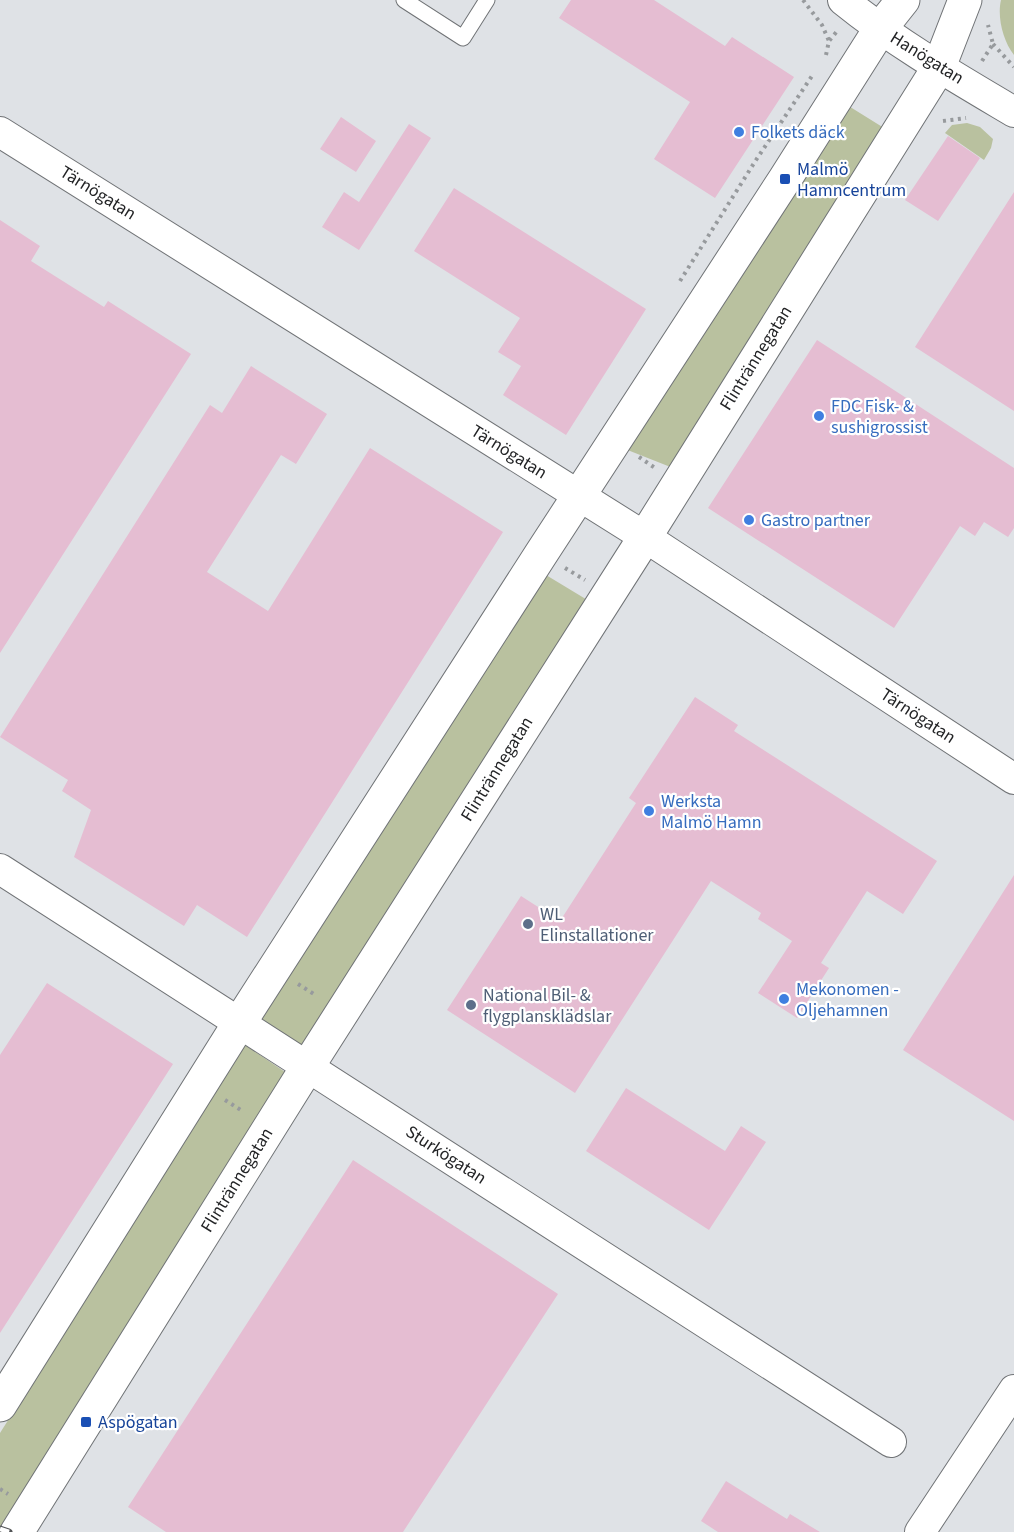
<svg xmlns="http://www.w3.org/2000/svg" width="1014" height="1532" font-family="'Source Sans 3',sans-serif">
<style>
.green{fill:#b9c19f}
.building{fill:#e5bdd2}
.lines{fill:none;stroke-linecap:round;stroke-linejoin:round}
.service-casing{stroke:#707376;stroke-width:17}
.minor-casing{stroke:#707376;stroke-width:32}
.tertiary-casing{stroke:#707376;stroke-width:35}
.path{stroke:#979a9d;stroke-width:4;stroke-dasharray:3 4.5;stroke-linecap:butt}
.service{stroke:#fff;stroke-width:15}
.minor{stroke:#fff;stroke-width:30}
.tertiary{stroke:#fff;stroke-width:33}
.rail-casing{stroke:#525456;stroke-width:7}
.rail{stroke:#fff;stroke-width:4.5;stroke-dasharray:14;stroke-linecap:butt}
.shop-dot{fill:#3f7fe0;stroke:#fff;stroke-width:2}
.transit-dot{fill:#1a4fb4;stroke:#fff;stroke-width:2}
.service-dot{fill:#5c6f8a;stroke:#fff;stroke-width:2}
.labels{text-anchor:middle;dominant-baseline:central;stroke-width:4.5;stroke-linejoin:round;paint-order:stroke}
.street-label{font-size:18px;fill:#232426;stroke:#fff}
.shop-label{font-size:18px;fill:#366cbe;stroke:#fff;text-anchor:start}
.transit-label{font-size:18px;fill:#164399;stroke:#fff;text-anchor:start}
.service-label{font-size:18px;fill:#4e5e75;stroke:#fff;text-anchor:start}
</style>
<rect width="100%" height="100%" fill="#dfe2e6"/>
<!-- green -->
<path class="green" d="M1001,0H1014V55C1003,41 997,17 1001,0Z
M847,105L884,128L673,468L625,449Z
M967,123L980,127L993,139L991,148L984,160L945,133L952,125Z
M546,575L589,601L304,1049L262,1019Z
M245,1045L288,1074L2,1532H0V1433Z"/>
<!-- building -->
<path class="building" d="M571,0H654L725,46L732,37L794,77L715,198L654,159L690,102L559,18Z
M341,117L376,141L356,172L320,149Z
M409,124L431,138L359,250L322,227L344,192L359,202Z
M948,136L980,158L938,221L905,200Z
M454,188L646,309L566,435L503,395L521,366L498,352L520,318L414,251Z
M1014,192V411L915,347Z
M0,220L40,246L31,261L104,307L108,301L191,354L0,653Z
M817,340L1014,468V528L1008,537L984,522L975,536L960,526L894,628L708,508Z
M251,366L327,414L296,464L281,455L207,572L268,611L370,448L503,532L247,937L197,905L184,926L74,857L91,810L62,791L68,780L0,737L210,405L222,413Z
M695,697L738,725L734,731L937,861L903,914L867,891L821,963L829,968L797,1018L758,993L792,941L758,919L761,913L711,881L575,1093L447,1010L521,896L560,921L636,803L629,798Z
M1014,875V1121L903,1050Z
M47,983L173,1064L0,1333V1055Z
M626,1088L725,1151L741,1126L766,1142L709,1230L586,1151Z
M353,1160L558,1294L403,1532H166L128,1507Z
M726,1481L787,1519L790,1514L820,1532H718L701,1521Z"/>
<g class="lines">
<defs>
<path id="service" d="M404,0L463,38L487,0"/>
<path id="minor" d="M843,0C896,43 955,77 1014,112
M0,132L645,537L1014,779
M0,869L891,1442
M920,1532L1014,1390"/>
<path id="tertiary" d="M0,1405L240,1022L541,554L785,179L880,29L903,0
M17,1532L308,1066L645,537L939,67L965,0"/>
</defs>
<!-- service casing -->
<use href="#service" class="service-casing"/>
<!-- minor casing -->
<use href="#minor" class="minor-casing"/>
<!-- tertiary casing -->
<use href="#tertiary" class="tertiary-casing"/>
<!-- path -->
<path class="path" d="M803,0L822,25L829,41
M993,44L1014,67
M826,55L829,41L838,30
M982,61L993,44L988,25
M943,121L966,118
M680,281L756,160L814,73
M639,457L655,468
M565,568L585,580
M298,984L317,996
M225,1100L244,1112
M0,1489L8,1494"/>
<!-- service -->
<use href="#service" class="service"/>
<!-- minor -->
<use href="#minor" class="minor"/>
<!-- tertiary -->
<use href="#tertiary" class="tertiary"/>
<defs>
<path id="rail" d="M0,1529L9,1532"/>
</defs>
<!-- rail casing -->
<use href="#rail" class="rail-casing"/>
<!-- rail -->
<use href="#rail" class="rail"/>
</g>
<!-- markers -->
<g class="shop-dot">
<circle cx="739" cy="132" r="6"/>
<circle cx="819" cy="416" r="6"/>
<circle cx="749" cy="520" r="6"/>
<circle cx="649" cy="811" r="6"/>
<circle cx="784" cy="999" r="6"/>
</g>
<g class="transit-dot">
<rect x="779" y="173" width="12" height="12" rx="3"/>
<rect x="80" y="1416" width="12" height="12" rx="3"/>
</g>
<g class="service-dot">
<circle cx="528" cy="924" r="6"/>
<circle cx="471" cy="1005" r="6"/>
</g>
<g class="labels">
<!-- street labels -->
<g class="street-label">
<text transform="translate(927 58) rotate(32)">Hanögatan</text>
<text transform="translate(98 193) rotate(32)">Tärnögatan</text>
<text transform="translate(756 358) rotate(-58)">Flintrännegatan</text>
<text transform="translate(509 452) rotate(32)">Tärnögatan</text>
<text transform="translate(918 716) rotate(33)">Tärnögatan</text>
<text transform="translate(497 769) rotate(-58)">Flintrännegatan</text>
<text transform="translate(446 1155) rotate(33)">Sturkögatan</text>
<text transform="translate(237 1180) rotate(-58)">Flintrännegatan</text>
</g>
<!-- shop labels -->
<g class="shop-label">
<text x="751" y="132">Folkets däck</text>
<text x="831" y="406">FDC Fisk- &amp;<tspan x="831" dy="21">sushigrossist</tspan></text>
<text x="761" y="520">Gastro partner</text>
<text x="661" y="801">Werksta<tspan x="661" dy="21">Malmö Hamn</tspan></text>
<text x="796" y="989">Mekonomen -<tspan x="796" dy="21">Oljehamnen</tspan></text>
</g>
<!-- transit labels -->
<g class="transit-label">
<text x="797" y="169">Malmö<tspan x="797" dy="21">Hamncentrum</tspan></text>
<text x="98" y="1422">Aspögatan</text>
</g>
<!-- service labels -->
<g class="service-label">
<text x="540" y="914">WL<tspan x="540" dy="21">Elinstallationer</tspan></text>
<text x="483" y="995">National Bil- &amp;<tspan x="483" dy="21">flygplansklädslar</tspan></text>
</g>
</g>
</svg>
